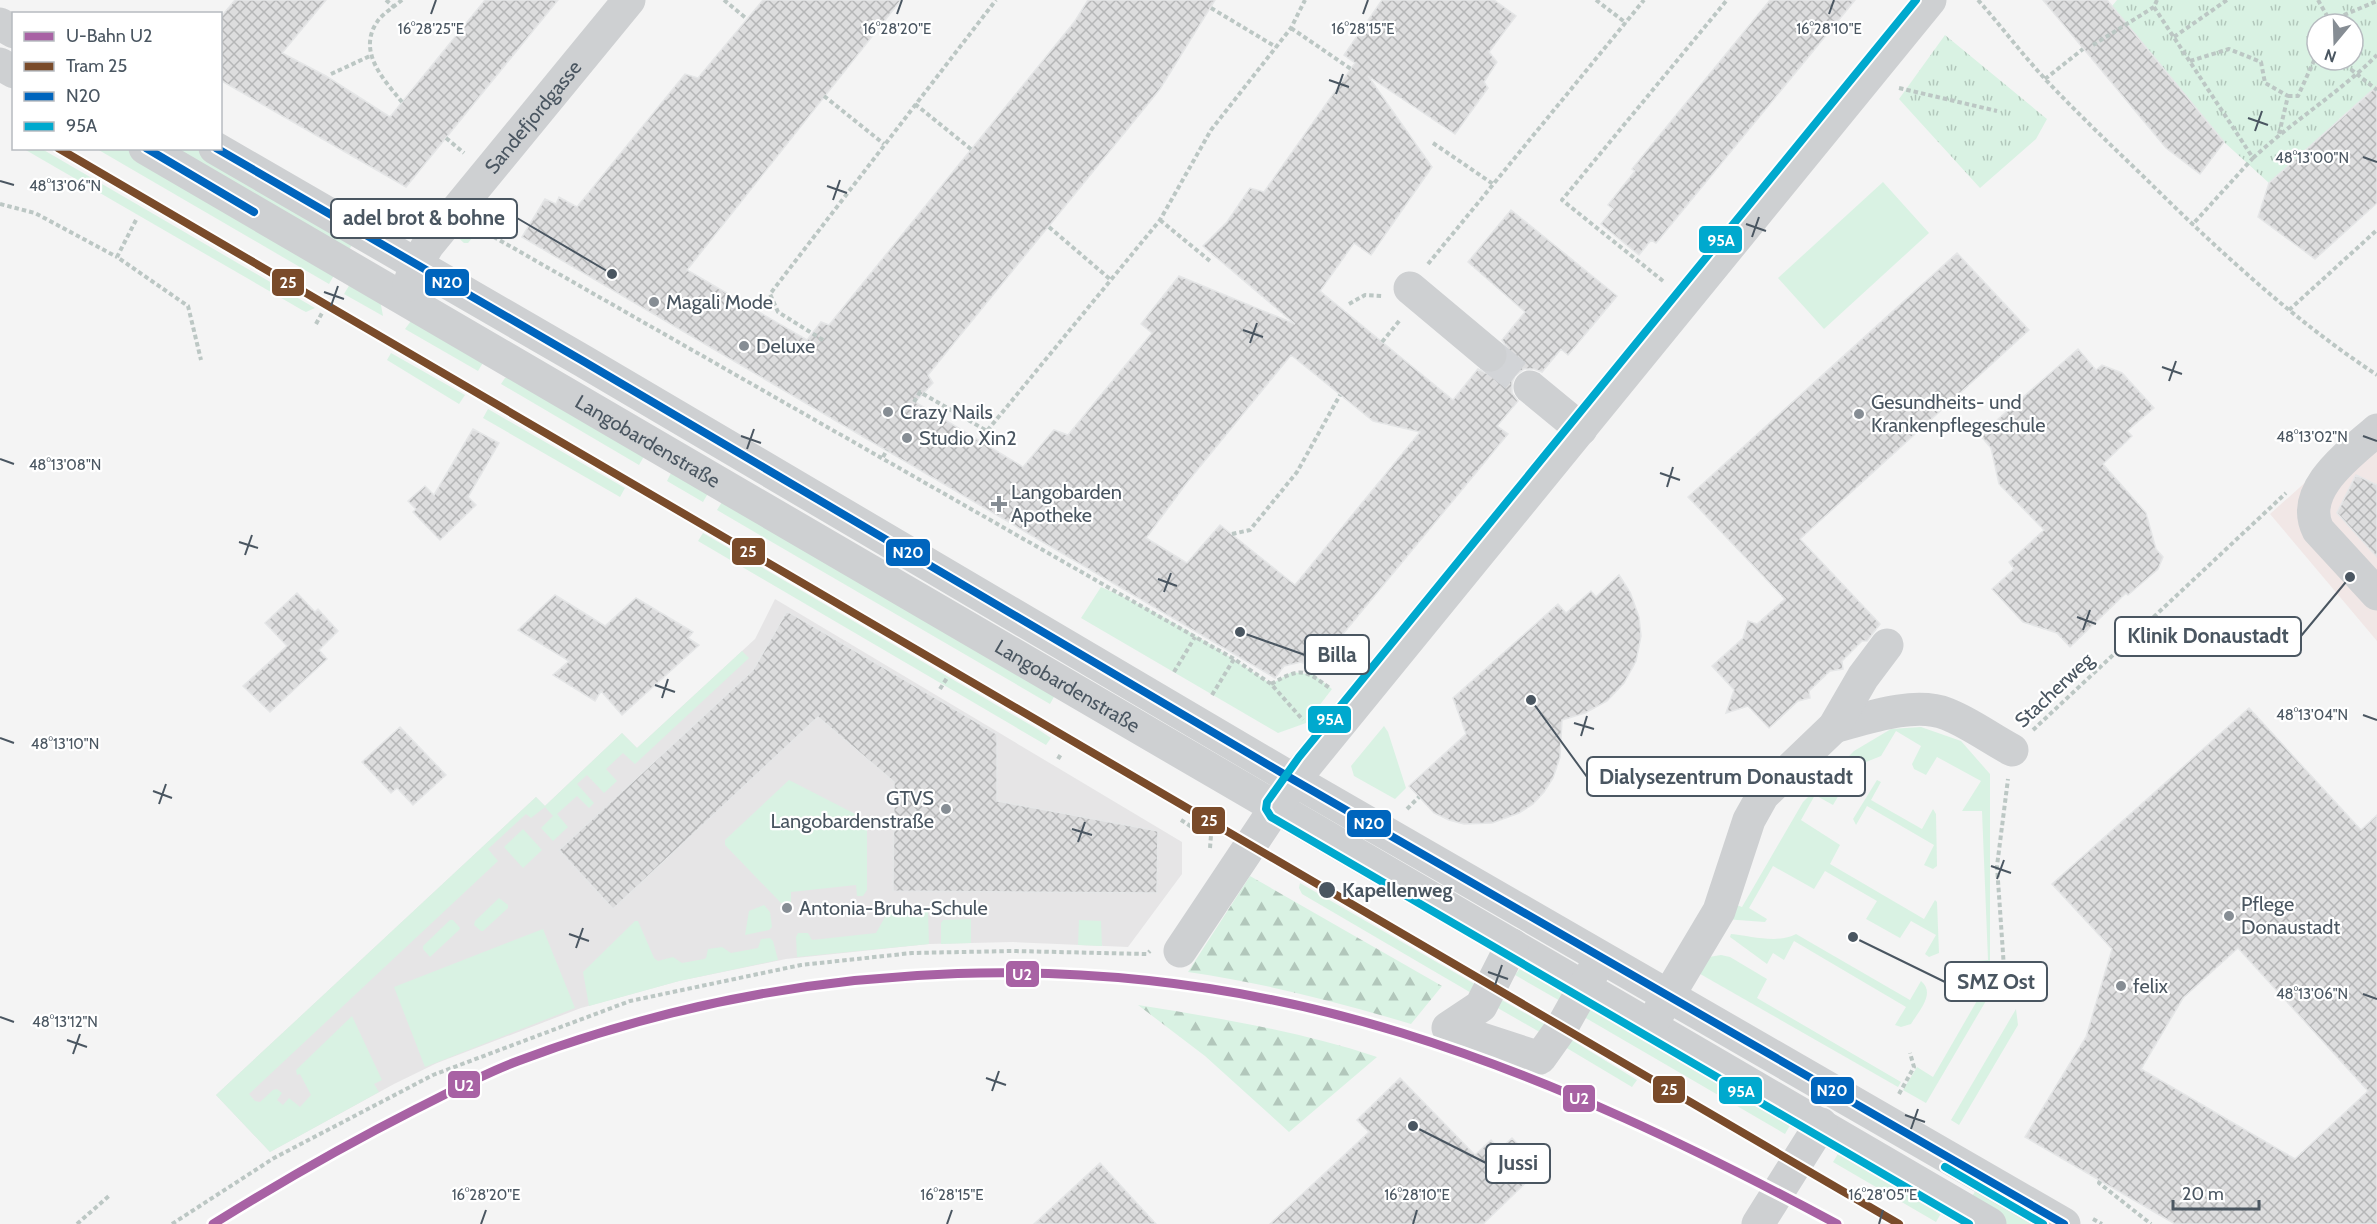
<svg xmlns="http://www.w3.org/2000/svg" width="2377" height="1224" font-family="Cabin,sans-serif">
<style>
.education{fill:#e6e5e6}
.medical{fill:#f1e7e6}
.grass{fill:#d9f2e3}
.forest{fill:url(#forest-firs)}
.park{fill:url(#park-tufts);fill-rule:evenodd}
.building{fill:url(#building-cross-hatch);stroke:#e5e6e7;stroke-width:1.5;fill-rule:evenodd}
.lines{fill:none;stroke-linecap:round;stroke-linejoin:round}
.minor-tunnel{stroke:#d2d4d7;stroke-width:33;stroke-dasharray:33 16;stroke-linecap:butt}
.path{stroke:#bcc7c4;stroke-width:4;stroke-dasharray:4.5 3;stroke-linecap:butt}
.minor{stroke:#ced0d2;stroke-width:33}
.bus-1-casing{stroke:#fff;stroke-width:12}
.bus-2-casing{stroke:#fff;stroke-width:12}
.bus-1{stroke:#0065bd;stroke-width:8}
.bus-2{stroke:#00a9ce;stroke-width:8}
.tram-1-casing{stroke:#fff;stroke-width:12}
.tram-1{stroke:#7a4b2a;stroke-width:8}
.metro-1-casing{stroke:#fff;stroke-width:14}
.metro-1{stroke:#a862a4;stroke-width:9}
.ticks{fill:none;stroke:#4a5661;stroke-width:2}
.poi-dot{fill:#868d94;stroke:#fff;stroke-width:2}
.stop-dot{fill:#4a5661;stroke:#fff;stroke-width:2}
.labels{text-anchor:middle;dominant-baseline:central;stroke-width:4.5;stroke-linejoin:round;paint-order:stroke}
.street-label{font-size:20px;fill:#4a5661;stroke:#fff}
.poi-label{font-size:20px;fill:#4a5661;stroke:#fff;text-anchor:start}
.stop-label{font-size:20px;font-weight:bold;fill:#4a5661;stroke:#fff;text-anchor:start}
.ticks-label{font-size:15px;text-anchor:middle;fill:#4a5661;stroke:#fff;stroke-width:4.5;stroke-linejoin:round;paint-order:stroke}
.leader{fill:none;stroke:#4a5661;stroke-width:2}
.callout-dot{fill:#4a5661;stroke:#fff;stroke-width:2}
.callout{fill:#fff;stroke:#4a5661;stroke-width:2}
.callout-label{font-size:21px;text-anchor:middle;font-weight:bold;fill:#4a5661}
.line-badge{stroke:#fff;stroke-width:2}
.badge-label{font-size:16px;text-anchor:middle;font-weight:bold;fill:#fff}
</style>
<defs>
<pattern id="forest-firs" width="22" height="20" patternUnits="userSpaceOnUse" patternTransform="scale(1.5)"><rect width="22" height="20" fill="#d9f2e3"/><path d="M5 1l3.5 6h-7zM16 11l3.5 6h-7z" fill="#b2c7bb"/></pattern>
<pattern id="park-tufts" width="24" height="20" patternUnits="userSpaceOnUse" patternTransform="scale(1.5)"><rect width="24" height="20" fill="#d9f2e3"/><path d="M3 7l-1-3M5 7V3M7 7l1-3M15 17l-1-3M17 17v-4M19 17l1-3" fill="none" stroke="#b2c7bb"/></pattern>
<pattern id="building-cross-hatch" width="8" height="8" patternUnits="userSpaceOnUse" patternTransform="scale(1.5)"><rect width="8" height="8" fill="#ddddde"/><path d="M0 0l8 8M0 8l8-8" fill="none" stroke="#b5b6b7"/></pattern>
</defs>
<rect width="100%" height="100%" fill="#f4f4f4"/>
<!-- education -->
<path class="education" d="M775,599L1182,842V874L1128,947L1013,942L929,944L786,959L679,981L581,1008L437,1063L394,1084L270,1152L216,1095L536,797L545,806L622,733L637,748L755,639Z"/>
<!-- medical -->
<path class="medical" d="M2377,418V641L2270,514Z"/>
<!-- grass -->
<path class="grass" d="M24,149H42L315,308L306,312L302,310Z
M97,149H129L337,270L329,284Z
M160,149H198L355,240L345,256Z
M1883,182L1929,233L1824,329L1778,278Z
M475,211L487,220L468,243H464L453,233Z
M353,279L379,294L383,316L344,294Z
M411,321L487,356L478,371L405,329Z
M391,353L458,391L465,395L459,404L387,360Z
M512,376L647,451L639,465L501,384L505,378Z
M488,409L625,488L620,497L483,418Z
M674,467L711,488L703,502L667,481Z
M725,497L1055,695L1050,704L717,510Z
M703,533L1039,730L1051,738L1046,745L698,541Z
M1101,587C1161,612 1217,648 1271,684L1292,672L1314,675L1332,689L1306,723L1278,733L1081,618Z
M742,651L749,658L635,764L623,753L606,769L617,781L604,793L587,775L577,784L594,803L589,808L577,796L557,814L568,827L553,841L541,828L553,816L545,807L531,818L526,814L488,849L498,861L249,1094L255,1101L260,1102L273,1090L277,1089L282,1093L277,1100L283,1105L289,1098L300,1107L311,1095L300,1074L297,1075L296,1070L352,1016L382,1080L374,1084L379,1092L270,1152L216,1095L536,797L545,806L622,733L637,748Z
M1384,726L1388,732L1406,788L1395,799L1354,776L1351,766Z
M1921,727L1961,741L1990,774V965H1978L1977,961L1988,960L1982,811H1962L1981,781L1937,757L1926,775L1914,769L1912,764L1921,746L1896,731L1881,756L1856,766L1833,805L1815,795L1801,820L1840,845L1830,864L1924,919L1935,900L1937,902L1939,953L1929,957L1925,954L1936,935L1911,921L1900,938L1866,919L1877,901L1825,871L1814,889L1773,866L1749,908L1767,919L1765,922L1724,919L1731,903L1742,907L1803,802L1854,751L1891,729Z
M789,780L867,820V890L863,896H857L856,885L791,892V903H781L725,845V840Z
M1877,780L1881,782L1871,800L1922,829L1933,809L1936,814L1937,866L1933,869L1924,865L1934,845L1867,806L1856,825L1853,819Z
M523,829L542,850L523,868L504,847Z
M1300,883L1478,986L1473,994L1302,894L1299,888Z
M499,898L508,905V908L483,931H481L474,925L475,921Z
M764,905L770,912L772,927L769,930L745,935L749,911Z
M889,910L928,912L929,944L797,957L796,937L798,933H808L812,940L876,933Z
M971,919V943L941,944V923L943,920Z
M450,920H453L460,928L459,930L430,957L423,949V946Z
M1079,920L1101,921L1102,946L1078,945Z
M635,921H638L654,958L658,961L673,957L682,963L704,959L706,958L708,949L722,947L731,953L758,948L761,939L770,938L773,941L778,960L679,981L589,1006L583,972Z
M543,929L575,1008L425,1067L394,987Z
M1731,934C1751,936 1778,944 1796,934L1910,1000L1921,981C1936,993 1919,1011 1911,1024L1901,1027L1895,1025L1906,1007L1794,941L1784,960L1773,953L1767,964L1730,937Z
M1721,955L1730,957L1767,979L1757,998L1901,1082L1898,1087L1695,971L1709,957Z
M1521,967L1565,988L1562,1002L1515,975Z
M1978,976L1989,977L1990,994L1926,1103L1903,1090L1917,1067L1933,1077L1978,999L1963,990L1969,978H1977Z
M1500,999L1548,1026L1543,1034L1496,1007Z
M1591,1008L1793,1120L1785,1134L1584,1017Z
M2016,1009L2018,1025L1959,1125L1951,1120Z
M1570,1039L1637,1080L1632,1087L1565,1047Z
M1841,1149L1944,1208L1936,1222L1833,1162Z
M1978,1187L2041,1224H2002L1967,1204Z"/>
<!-- forest -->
<path class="forest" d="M1250,876L1442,986L1411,1024C1338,1002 1264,983 1188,972Z
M1138,1005C1218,1018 1299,1031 1377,1057L1289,1132L1205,1056Z"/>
<!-- park -->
<path class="park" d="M2117,0H2377V100L2368,94L2339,119L2337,127C2326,129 2318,136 2316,147C2304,148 2296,156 2294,167L2286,168L2269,183L2224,142L2105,8L2112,6ZM2317,24H2353V60H2317Z
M1945,35L2047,119L2036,139L1980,188L1899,99Z"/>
<!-- building -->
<path class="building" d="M235,0H326L282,53L326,76L390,117L485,0H558L406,187L220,80V18Z
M763,0H901L687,270L807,340L821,322L829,325L1075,21L1088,0H1215L1160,89L928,375L933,383L915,402L1023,467L1054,430L1068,435L1152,333L1141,324L1179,276L1295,324L1203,246L1227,222L1250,188L1264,192L1355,63L1344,55L1382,0H1494L1516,16L1489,52L1497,62L1484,82L1488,88L1455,134L1368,76L1432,167L1371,255L1354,243L1320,291L1453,400L1478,369L1486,373H1496L1505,367L1508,359V349L1502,340L1525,312L1468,262L1511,210L1617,296L1568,355L1561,349L1542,372L1534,369H1524L1515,376L1512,383V393L1518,401L1497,426L1508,434L1314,669L1301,662L1284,666L1275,678L522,237L545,199L556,204L559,197L577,207L685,74L698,78ZM1291,355L1373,421L1420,432L1295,585L1220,525L1187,563L1146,538L1185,485Z
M1770,0H1855L1656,243L1651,240L1639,255L1601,224L1613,209L1608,205L1635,171L1632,169Z
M2043,0H2107L2224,142L2200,174L2166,148Z
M2377,86V203L2315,259L2258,217L2269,183Z
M1957,253L2029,330L1800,539L1880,624L1867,641H1862L1842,661L1843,669L1830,671L1809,691L1810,698L1798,701L1769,728L1748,706L1726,713L1734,690L1712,666L1743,638L1748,621L1757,624L1785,599L1688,497Z
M2078,349L2096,370L2102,365L2122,373L2154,408L2127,431L2132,436L2103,464L2146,513L2156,549L2163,557L2158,569L2128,595L2126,593L2070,647L2057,633L2023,622L1992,589L2014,569L2009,562L2044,530L1999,484L1991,448L1980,435Z
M473,429L499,443L468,497L476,505L440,540L413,512L416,509L408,501L425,486L434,495Z
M2356,475L2377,485V557L2337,513Z
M1619,575L1630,592L1639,617L1641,636L1636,661L1624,683L1607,701L1585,713L1562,720L1560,757L1553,778L1544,792L1533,804L1519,813L1492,823L1464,824L1449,820L1434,813L1409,786L1466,734L1453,698L1558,604L1566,613L1591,591L1596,597Z
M297,593L315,612L318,609L338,631L319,650L327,659L270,712L243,686L287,646L265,623Z
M555,595L605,626L636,598L693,632L688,638L699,645L622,715L601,691L595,701L553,675L569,661L518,630Z
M787,611L997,734V801L1158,831L1157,893L893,891L894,782L818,717L613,909L559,850L753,670Z
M2249,708L2361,830L2377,815V1224H2175L2025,1137L2086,1037L2112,949L2052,884ZM2238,948L2368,1091L2295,1159L2141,1069L2183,998Z
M400,727L446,775L413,805L397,788L391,793L362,762Z
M1400,1078L1475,1155L1491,1140L1499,1150L1512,1138L1541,1168L1483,1224H1270L1369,1132L1357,1120Z
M1100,1163L1156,1224H1034Z"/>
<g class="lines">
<!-- minor-tunnel -->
<path class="minor-tunnel" d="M1490,355L1530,387"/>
<!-- path -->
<path class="path" d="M386,0L394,7
M402,0C394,7 382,14 377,22C357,52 384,80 402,102
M724,0L747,19
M1596,0L1626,23
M1978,0C2001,26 2022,54 2046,80C2078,114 2112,146 2146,179C2218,250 2292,319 2377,375
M2318,0L2330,21L2329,24
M2154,7L2253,158L2192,225
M1211,8L1276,47
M2330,21L2377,1
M1291,28L1351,69
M2174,37L2227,0
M2093,45L2154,7L2157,0
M2339,60L2377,90
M2190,61L2229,49L2261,62L2265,83L2288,96L2279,134
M331,74L370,56
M2045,79L2083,49
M1899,88L1997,111
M824,96L884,144
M2288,96H2298L2317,54
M915,104L972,150
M446,138L464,153
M1433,143L1493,184
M2253,158C2293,121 2339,93 2377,55
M0,204L35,213L117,257
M136,220L117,257L188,306L201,360
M1160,220L1210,261
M1049,227L1111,280
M487,233L1234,659L1271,684L1303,720
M1428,264L1644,0
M1663,281L1562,200L1727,0
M1349,304L1365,295L1382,296
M2289,310L2377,230
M316,324L322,313
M823,340L778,312L770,294L996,0
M1382,342L1400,320
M914,402L920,392L987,431L1160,220L1211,130L1291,28L1305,0
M883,457L887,450
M1232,534L1250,530L1297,472L1340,395
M1174,672L1195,637
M1271,684C1301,667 1304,669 1331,689
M940,689L947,678
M1212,695L1234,659
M2033,730L2286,493
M1058,759L1061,754
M1407,809L1419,797
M1181,820L1195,829
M1210,848L1211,835L1222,811
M1951,978L1972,973H1992
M2006,997L1997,866L2008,779
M1899,1094L1914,1067L1910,1053
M2100,1181L2099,1183L2151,1224
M2093,1219L2102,1224
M77,1224L110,1195
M172,1224L274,1158L433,1075L630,1001L801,965L912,953L1013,951L1147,954L1150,951"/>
<!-- minor -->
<g class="minor">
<path d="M0,24L14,32"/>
<path d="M0,64L14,72"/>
<path id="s1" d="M145,148L1990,1224"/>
<path d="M215,148L583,361L1294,780L2064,1224"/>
<path id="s2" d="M409,285L416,265L428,245L629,0"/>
<path d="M1410,288L1490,355"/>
<path d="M1530,387L1581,429"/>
<path d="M2377,430C2351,453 2298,490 2318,530L2377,594"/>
<path d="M1834,727C1867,718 1915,701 1947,714C1970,723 1991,739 2012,750"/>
<path d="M1512,945L1481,1006L1448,1028L1540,1058L1562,1027L1595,968"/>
<path d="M1180,951L1294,780L1930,0"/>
<path d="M1657,1015L1719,911L1749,820L1763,795L1834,727L1863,677L1887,645"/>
<path d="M1758,1224L1821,1124"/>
</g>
<defs>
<path id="bus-1" d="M146,148L254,212
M216,148L583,361L1294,780L2064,1224"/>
<path id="bus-2" d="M1916,0L1299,757L1267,802L1266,809L1271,817L1969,1224
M1945,1167L2043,1224"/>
</defs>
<!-- bus-1 casing -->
<use href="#bus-1" class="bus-1-casing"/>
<!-- bus-2 casing -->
<use href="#bus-2" class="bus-2-casing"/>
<!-- bus-1 -->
<use href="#bus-1" class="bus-1"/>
<!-- bus-2 -->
<use href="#bus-2" class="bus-2"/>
<defs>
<path id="tram-1" d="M58,148L1899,1224"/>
</defs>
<!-- tram-1 casing -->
<use href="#tram-1" class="tram-1-casing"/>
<!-- tram-1 -->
<use href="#tram-1" class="tram-1"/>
<defs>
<path id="metro-1" d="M213,1224C279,1183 347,1144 416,1109C450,1092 483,1074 518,1061C801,954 1113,944 1402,1033C1554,1080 1697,1149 1837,1224"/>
</defs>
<!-- metro-1 casing -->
<use href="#metro-1" class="metro-1-casing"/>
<!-- metro-1 -->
<use href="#metro-1" class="metro-1"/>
</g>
<!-- ticks -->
<path class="ticks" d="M431,14L436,0M897,14L902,0M1363,14L1368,0M1829,14L1834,0M1329,80L1349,87M1336,94L1343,74M2248,118L2268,125M2255,131L2262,111M2363,157L2377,162M0,181L14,185M827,186L847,193M833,200L840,180M1746,224L1766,231M1752,237L1759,217M324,292L344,299M331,306L338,286M1243,330L1263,337M1250,343L1257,323M2162,367L2182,374M2169,381L2176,361M741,436L761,443M2363,436L2377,441M747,449L754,429M0,459L14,464M1660,473L1680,480M1667,487L1673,467M239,542L258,548M245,555L252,535M1158,579L1177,586M1164,592L1171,573M2077,617L2096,624M2083,630L2090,610M655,685L675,692M662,698L668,679M2363,715L2377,720M1574,723L1594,729M1581,736L1587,716M0,738L14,743M153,791L172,798M159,804L166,784M1072,829L1092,835M1078,842L1085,822M1991,866L2011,873M1997,879L2004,860M569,934L589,941M576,948L583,928M1488,972L1508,979M1495,985L1502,965M2363,994L2377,999M0,1017L14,1022M67,1040L87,1047M73,1054L80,1034M986,1078L1006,1085M992,1091L999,1071M1905,1115L1925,1122M1911,1129L1918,1109M481,1224L486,1210M947,1224L952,1210M1413,1224L1417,1210M1879,1224L1883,1210"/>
<!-- markers -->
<g class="poi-dot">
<circle cx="654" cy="302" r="6"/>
<circle cx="744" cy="346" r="6"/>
<circle cx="888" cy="412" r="6"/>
<circle cx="1859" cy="414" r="6"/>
<circle cx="907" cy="438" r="6"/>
<path d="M996 495h6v6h6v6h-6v6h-6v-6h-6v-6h6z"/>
<circle cx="946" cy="809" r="6"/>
<circle cx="787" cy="908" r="6"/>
<circle cx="2229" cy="916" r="6"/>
<circle cx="2121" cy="986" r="6"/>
</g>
<circle class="stop-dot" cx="1327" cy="890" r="9"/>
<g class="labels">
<!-- street labels -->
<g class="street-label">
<text stroke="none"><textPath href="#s2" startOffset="210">Sandefjordgasse</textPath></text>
<text stroke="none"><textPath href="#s1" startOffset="582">Langobardenstraße</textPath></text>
<text stroke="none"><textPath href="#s1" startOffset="1068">Langobardenstraße</textPath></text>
<text transform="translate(2054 690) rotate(-43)">Stacherweg</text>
</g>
<!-- poi labels -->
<g class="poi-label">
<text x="666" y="302">Magali Mode</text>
<text x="756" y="346">Deluxe</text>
<text x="1871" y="402">Gesundheits- und<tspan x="1871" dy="23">Krankenpflegeschule</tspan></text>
<text x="900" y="412">Crazy Nails</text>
<text x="919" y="438">Studio Xin2</text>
<text x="1011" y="492">Langobarden<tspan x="1011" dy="23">Apotheke</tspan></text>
<text x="934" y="798" text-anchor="end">GTVS<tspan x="934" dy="23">Langobardenstraße</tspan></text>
<text x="2241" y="904">Pflege<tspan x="2241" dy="23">Donaustadt</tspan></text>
<text x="799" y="908">Antonia-Bruha-Schule</text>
<text x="2133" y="986">felix</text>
</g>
<!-- stop labels -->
<g class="stop-label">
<text x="1342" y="890">Kapellenweg</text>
</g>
</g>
<g class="ticks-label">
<text x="431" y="34">16°28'25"E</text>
<text x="897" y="34">16°28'20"E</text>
<text x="1363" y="34">16°28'15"E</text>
<text x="1829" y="34">16°28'10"E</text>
<text x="2312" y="163">48°13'00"N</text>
<text x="65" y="191">48°13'06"N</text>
<text x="2312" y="442">48°13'02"N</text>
<text x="65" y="470">48°13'08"N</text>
<text x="2312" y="720">48°13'04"N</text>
<text x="65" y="749">48°13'10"N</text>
<text x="2312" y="999">48°13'06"N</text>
<text x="65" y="1027">48°13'12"N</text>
<text x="486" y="1200">16°28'20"E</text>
<text x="952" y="1200">16°28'15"E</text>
<text x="1417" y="1200">16°28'10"E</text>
<text x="1883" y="1200">16°28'05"E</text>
</g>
<!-- callouts -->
<path class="leader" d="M612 274L517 218M2350 577L2301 636M1240 632L1305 655M1531 700L1587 777M1853 937L1945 982M1413 1126L1486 1163"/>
<g class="callout-dot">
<circle cx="612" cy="274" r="6"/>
<circle cx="2350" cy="577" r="6"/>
<circle cx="1240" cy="632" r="6"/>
<circle cx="1531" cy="700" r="6"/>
<circle cx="1853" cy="937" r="6"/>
<circle cx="1413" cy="1126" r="6"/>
</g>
<g class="callout">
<rect x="331" y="199" width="186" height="39" rx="6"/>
<rect x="2115" y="617" width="186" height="39" rx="6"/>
<rect x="1305" y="635" width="64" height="39" rx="6"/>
<rect x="1587" y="757" width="278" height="39" rx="6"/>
<rect x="1945" y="962" width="102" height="39" rx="6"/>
<rect x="1486" y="1144" width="64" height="39" rx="6"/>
</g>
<g class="callout-label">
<text x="424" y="225">adel brot &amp; bohne</text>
<text x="2208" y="643">Klinik Donaustadt</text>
<text x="1337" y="662">Billa</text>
<text x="1726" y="784">Dialysezentrum Donaustadt</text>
<text x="1996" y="989">SMZ Ost</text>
<text x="1518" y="1170">Jussi</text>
</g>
<g class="line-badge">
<rect x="1698" y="225" width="45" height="29" rx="6" fill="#00a9ce"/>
<rect x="424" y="268" width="46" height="29" rx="6" fill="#0065bd"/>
<rect x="271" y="268" width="34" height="29" rx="6" fill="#7a4b2a"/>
<rect x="731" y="537" width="35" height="29" rx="6" fill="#7a4b2a"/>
<rect x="885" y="538" width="46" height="29" rx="6" fill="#0065bd"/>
<rect x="1307" y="705" width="45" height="29" rx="6" fill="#00a9ce"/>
<rect x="1191" y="806" width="35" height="29" rx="6" fill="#7a4b2a"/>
<rect x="1346" y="809" width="46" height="29" rx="6" fill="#0065bd"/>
<rect x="1005" y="960" width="35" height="28" rx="6" fill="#a862a4"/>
<rect x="447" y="1070" width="34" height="29" rx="6" fill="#a862a4"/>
<rect x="1652" y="1075" width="34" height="29" rx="6" fill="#7a4b2a"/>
<rect x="1810" y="1076" width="45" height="29" rx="6" fill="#0065bd"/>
<rect x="1718" y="1076" width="45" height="29" rx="6" fill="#00a9ce"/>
<rect x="1562" y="1084" width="34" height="29" rx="6" fill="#a862a4"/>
</g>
<g class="badge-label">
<text x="1721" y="246">95A</text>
<text x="447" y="288">N20</text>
<text x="288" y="288">25</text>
<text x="748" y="557">25</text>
<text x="908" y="558">N20</text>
<text x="1330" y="725">95A</text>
<text x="1209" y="826">25</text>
<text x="1369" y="829">N20</text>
<text x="1022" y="980">U2</text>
<text x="464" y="1091">U2</text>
<text x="1669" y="1095">25</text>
<text x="1832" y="1096">N20</text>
<text x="1741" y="1097">95A</text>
<text x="1579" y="1104">U2</text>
</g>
<!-- legend -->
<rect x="12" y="12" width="210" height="138" fill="#ffffff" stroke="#b7bbc0" stroke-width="1.5"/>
<rect x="24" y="32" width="30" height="9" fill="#a862a4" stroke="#b7bbc0" stroke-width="1.5"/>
<text x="66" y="42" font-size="18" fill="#4a5661">U-Bahn U2</text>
<rect x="24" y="62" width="30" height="9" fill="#7a4b2a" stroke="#b7bbc0" stroke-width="1.5"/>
<text x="66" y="72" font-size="18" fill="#4a5661">Tram 25</text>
<rect x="24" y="92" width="30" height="9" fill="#0065bd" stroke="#b7bbc0" stroke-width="1.5"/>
<text x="66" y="102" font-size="18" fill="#4a5661">N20</text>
<rect x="24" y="122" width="30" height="9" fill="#00a9ce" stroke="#b7bbc0" stroke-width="1.5"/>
<text x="66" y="132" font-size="18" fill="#4a5661">95A</text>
<!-- north arrow -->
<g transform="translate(2335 42) rotate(199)"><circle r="28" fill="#ffffff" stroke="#b7bbc0" stroke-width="1.5"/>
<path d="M0-4.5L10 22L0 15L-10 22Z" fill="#868d94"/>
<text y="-9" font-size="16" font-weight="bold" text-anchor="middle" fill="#4a5661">N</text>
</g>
<!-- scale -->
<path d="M2173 1200v9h86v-9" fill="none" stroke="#4a5661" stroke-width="3"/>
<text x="2182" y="1200" font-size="18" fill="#4a5661" stroke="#ffffff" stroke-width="4.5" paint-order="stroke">20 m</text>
</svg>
